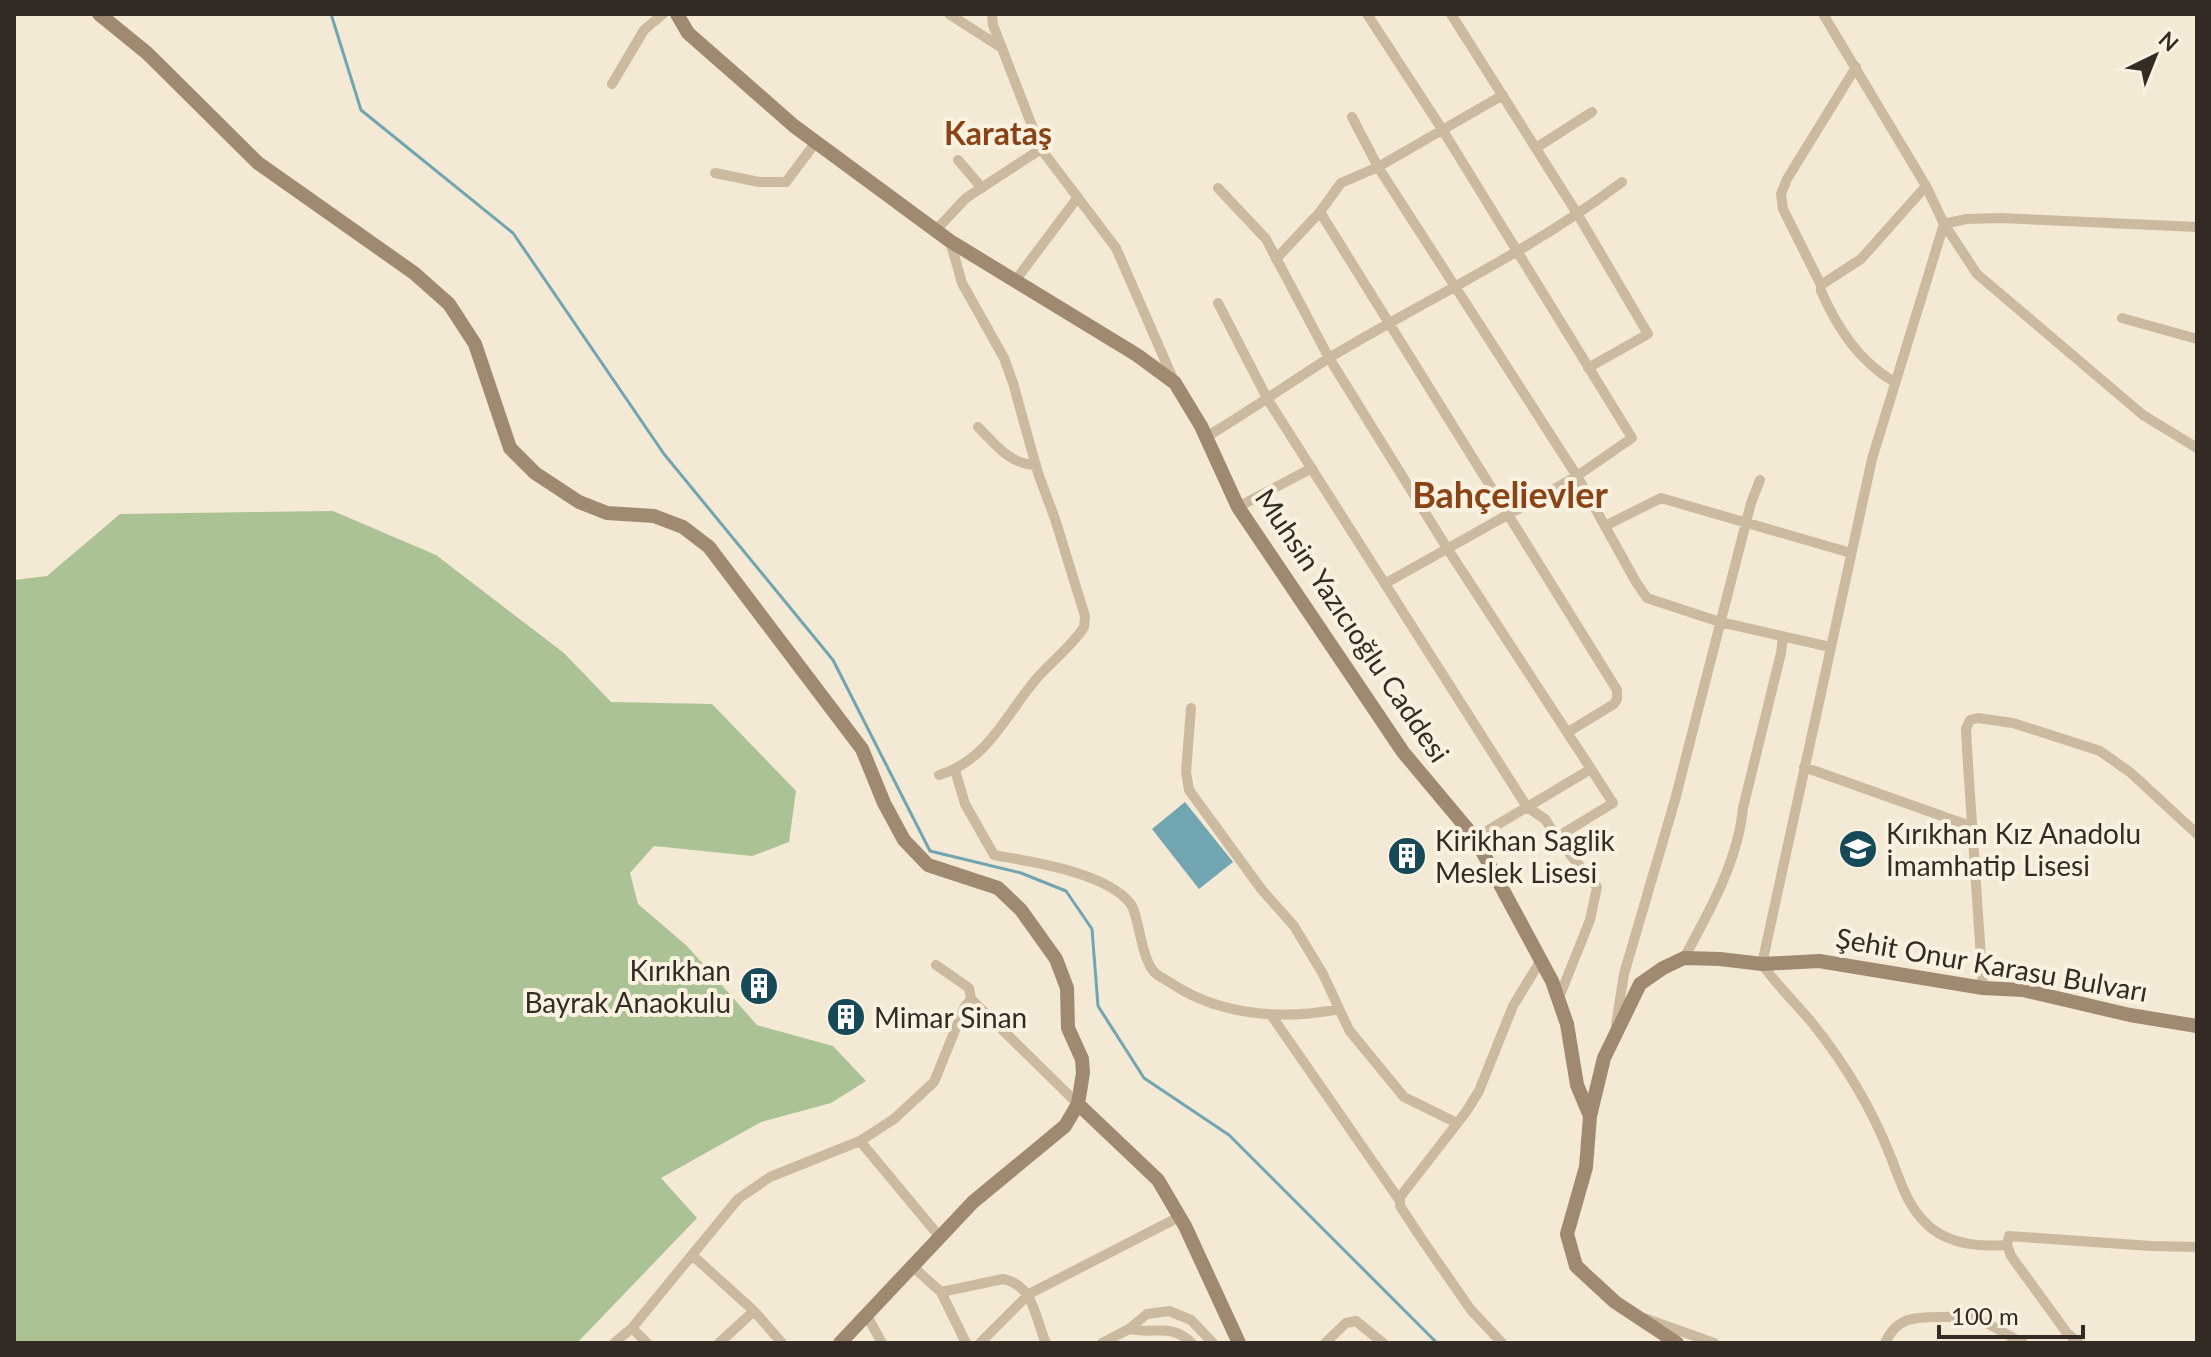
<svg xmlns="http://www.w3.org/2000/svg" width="2211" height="1357" font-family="Lato,sans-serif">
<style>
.green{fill:#abc294}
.water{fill:#71a5b2}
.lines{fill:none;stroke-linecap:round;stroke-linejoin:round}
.stream{stroke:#71a5b2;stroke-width:3}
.street{stroke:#cbbaa0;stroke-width:10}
.secondary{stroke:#9f8971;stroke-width:14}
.labels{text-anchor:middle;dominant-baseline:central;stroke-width:8;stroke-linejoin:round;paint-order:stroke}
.street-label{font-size:28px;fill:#342b24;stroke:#faf2e0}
.poi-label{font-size:28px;fill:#342b24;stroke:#faf2e0;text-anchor:start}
.quarter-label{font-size:32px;font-weight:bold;fill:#8a4316;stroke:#faf2e0}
.district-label{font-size:36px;font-weight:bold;fill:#8a4316;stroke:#faf2e0}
</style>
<rect width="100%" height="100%" fill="#f3e9d4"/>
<!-- green -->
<path class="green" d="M333,511L436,555L564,653L611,702L712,704L796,791L789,842L752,856L654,846L630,873L638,904L687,946L757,1025L833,1046L866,1081L831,1103L761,1122L661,1178L697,1218L577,1343H14V580L47,576L120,514Z"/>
<!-- water -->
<path class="water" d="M1185,802L1233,862L1199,889L1152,829Z"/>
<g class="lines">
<!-- stream -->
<path class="stream" d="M331,14L361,110L513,233L664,454L833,660L930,851L1021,873L1066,891L1092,929L1098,1006L1144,1078L1229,1135L1437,1343"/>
<!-- street -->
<path class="street" d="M949,14L1002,48
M992,14L993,25L1041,149L1116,248L1174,381
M1367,14L1442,129L1632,438L1577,476L1386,583
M1451,14L1578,215L1648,334L1588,368
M1823,14L1926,186L1944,224L1977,274L2143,415L2197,448
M1856,67L1787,179L1781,194L1783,209L1821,285V291C1838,329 1858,360 1894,382
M612,84L644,30L663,14
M1352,117L1378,167L1577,476L1636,582L1647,598L1720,622L1830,647
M1536,148L1592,112
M958,160L982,188
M715,173L759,182H786L816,142
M1218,188L1266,239L1329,358L1447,548L1591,769L1475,838
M1320,212L1617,690V699L1614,704L1568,732
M936,230L966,198L1041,149
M1276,259L1320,212L1341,183L1378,167L1503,95
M1015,281L1078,197
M1821,285L1861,259L1926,186
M1218,303L1268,400L1527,807L1545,819L1559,841
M2122,318L2197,339
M978,427C996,445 1009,464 1036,465
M1206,437C1248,412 1288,384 1329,358C1427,299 1531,251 1622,182
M1238,507L1312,468
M1605,526L1661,498L1851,553
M1191,708L1186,772L1189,790L1262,890L1294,926L1323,974L1349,1030L1404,1097L1457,1123
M1804,767L1973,827
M955,770L965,804L994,855C1032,862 1105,872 1130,903C1139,914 1140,955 1154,972C1159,977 1169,981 1174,985C1222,1016 1285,1020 1339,1009
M939,775C988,761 1007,712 1038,677C1053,660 1072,646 1084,627L1085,616L1055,519L1038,473L1013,383L1004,358L962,283L950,241
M1684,958C1709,912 1738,861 1743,808L1781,653L1783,637
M936,965L969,988L971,999
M1983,988L1967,749L1966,729L1970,720L1978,718L2013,723L2100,751L2131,773L2197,834
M1558,1000L1590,920L1597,887L1559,841V836L1613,803L1591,769
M1271,1015L1400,1201
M1616,1025L1624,974L1675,800L1751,503L1760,480
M860,1141L939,1236
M2007,1245C1980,1247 1953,1245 1931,1228C1907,1208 1901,1182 1890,1155C1871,1107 1845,1064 1813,1024C1796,1003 1777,986 1762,964L1872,459L1944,224L1966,219L2001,218L2197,227
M692,1255L754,1311L782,1343
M911,1265L941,1292
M867,1316L882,1343
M1644,1318L1714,1343
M632,1328L738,1199L770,1177L860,1141L894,1119L934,1082L964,1008L971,999L1078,1104
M1129,1329C1154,1335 1170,1322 1192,1343
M614,1343L632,1328L647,1343
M719,1343L754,1311
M966,1343L941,1292L1003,1279C1034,1285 1035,1318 1046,1343
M980,1343L1029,1294L1179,1217
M1102,1343L1129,1329L1147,1314L1169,1311L1191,1320L1213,1343
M1325,1343L1346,1323L1356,1321L1383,1343
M1502,1343L1471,1310L1421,1238L1400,1206V1197L1466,1112L1479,1091L1513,1006L1541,960
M1885,1343C1897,1316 1916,1317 1942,1317C1953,1317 1962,1315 1973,1318C1991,1323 2006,1335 2023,1343
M2079,1343L2067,1333L2011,1256L2007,1245L2009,1236L2151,1246L2197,1247"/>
<!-- secondary -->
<path class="secondary" d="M99,14L147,53L258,163L414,273L449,304L475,344L510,448L535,473L579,502L607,513L654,516L683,527L709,547L862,749L884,803L904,840L928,865L998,888L1021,910L1056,959L1067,988L1068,1028L1082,1059L1083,1073L1078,1104L1065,1126L973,1202L840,1343
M677,14L688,33L794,126L950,241L1137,355L1175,383L1201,426L1238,507L1403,752L1475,838L1552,981L1567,1024L1577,1085L1590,1116
M1078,1104L1158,1180L1185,1226L1239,1343
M1677,1343L1615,1302L1576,1266L1567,1234L1586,1167L1590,1116L1604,1058L1640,984L1663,968L1684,958L1720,959L1762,964L1819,961L1983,988L2023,990L2130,1015L2197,1026"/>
</g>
<!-- icons -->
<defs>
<symbol id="school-disc" viewBox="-11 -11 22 22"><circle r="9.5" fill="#164a59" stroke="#faf2e0"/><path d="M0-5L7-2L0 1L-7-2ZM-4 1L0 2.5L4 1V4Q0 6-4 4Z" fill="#fff"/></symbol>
<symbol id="building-disc" viewBox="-11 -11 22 22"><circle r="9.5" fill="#164a59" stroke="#faf2e0"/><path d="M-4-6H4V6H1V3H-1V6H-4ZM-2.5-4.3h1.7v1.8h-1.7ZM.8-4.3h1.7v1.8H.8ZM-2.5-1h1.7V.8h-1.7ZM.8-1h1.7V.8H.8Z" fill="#fff"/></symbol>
</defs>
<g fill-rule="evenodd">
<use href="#school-disc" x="1836" y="827" width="44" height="44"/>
<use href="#building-disc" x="1385" y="834" width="44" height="44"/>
<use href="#building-disc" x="737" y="964" width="44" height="44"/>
<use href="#building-disc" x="824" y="995" width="44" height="44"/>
</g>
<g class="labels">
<!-- street labels -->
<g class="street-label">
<text transform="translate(1353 625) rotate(56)">Muhsin Yazıcıoğlu Caddesi</text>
<text transform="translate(1992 964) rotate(10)">Şehit Onur Karasu Bulvarı</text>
</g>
<!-- poi labels -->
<g class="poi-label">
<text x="1886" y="833">Kırıkhan Kız Anadolu<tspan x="1886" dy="32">İmamhatip Lisesi</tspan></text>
<text x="1435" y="840">Kirikhan Saglik<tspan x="1435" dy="32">Meslek Lisesi</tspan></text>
<text x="731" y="970" text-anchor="end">Kırıkhan<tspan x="731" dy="32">Bayrak Anaokulu</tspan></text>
<text x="874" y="1017">Mimar Sinan</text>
</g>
<!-- quarter labels -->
<g class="quarter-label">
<text x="998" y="132">Karataş</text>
</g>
<!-- district labels -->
<g class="district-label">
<text x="1510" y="494">Bahçelievler</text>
</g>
</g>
<!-- border -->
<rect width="2211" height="1357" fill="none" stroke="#342b24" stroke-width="32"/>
<!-- north arrow -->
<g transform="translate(2155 56) rotate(43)" stroke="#faf2e0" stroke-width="6" paint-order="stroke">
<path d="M0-6L14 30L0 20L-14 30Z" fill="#342b24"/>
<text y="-12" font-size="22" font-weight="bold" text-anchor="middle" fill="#342b24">N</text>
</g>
<!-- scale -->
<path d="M1939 1325v12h144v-12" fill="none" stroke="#342b24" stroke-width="4"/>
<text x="1951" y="1325" font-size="24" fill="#342b24" stroke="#faf2e0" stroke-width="6" paint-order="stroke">100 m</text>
</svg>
